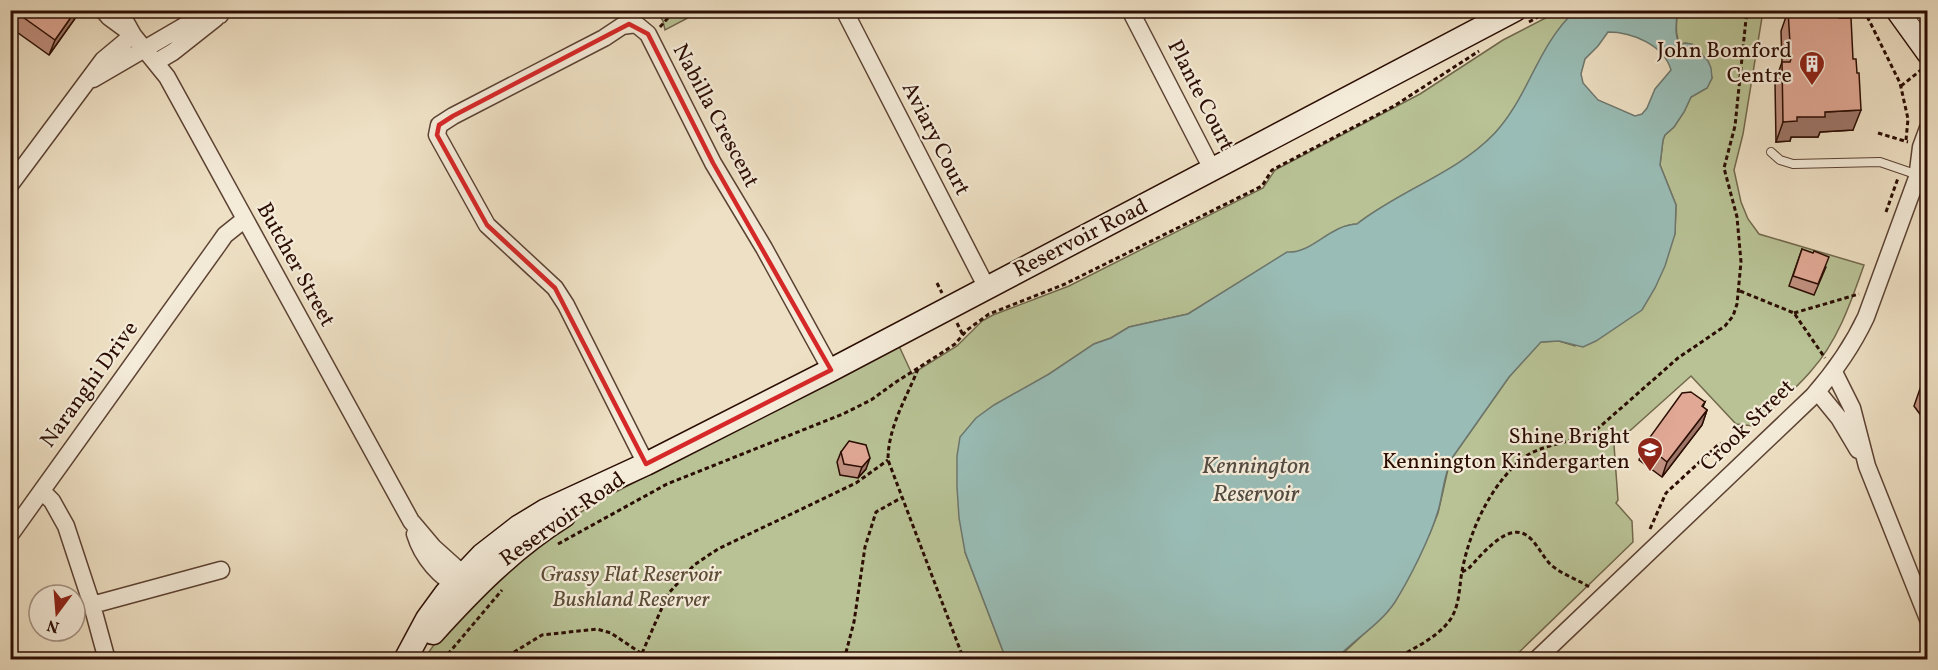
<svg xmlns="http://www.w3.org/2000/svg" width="1938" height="670" font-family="Vollkorn,serif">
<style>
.green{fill:#b8c295;stroke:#72684c;stroke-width:1.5}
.water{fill:#99bdb6;stroke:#6d776e;stroke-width:1.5;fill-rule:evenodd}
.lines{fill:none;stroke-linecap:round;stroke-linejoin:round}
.service-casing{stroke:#5c4233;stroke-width:10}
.minor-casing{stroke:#5c4233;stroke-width:19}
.secondary-casing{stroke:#2b0d03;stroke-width:25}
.path{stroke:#2b0d03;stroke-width:3;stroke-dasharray:4.5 3;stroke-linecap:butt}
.service{stroke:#f4ebd9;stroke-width:8}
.minor{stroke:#f4ebd9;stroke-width:16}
.secondary{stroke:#f4ebd9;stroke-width:22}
.wall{fill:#c19080;stroke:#2b0d03;stroke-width:1.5}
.shaded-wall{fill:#9d7668;stroke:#2b0d03;stroke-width:1.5}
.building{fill:#e0a895;stroke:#2b0d03;stroke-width:1.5}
.marked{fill:none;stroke:#d62828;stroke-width:4.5;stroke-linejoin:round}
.labels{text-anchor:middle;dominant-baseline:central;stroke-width:4.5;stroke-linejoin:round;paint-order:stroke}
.poi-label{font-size:22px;fill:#2b0d03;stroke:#f4ebd9;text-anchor:end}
.street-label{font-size:22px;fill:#2b0d03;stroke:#f4ebd9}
.park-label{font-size:22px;font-style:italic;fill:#5c4c36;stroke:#f4ebd9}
.water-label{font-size:24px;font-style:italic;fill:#524b42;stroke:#f4ebd9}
</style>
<rect width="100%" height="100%" fill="#eee0c4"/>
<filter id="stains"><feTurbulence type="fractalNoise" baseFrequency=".00333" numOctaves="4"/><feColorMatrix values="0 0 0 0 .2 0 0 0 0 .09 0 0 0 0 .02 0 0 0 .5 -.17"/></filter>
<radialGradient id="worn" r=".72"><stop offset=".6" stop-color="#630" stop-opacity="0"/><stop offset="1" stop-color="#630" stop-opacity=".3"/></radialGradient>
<!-- green -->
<path class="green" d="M657,11H701L665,30L663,21Z
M1559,11H1575C1542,41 1528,98 1495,133C1457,174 1400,190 1357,224C1330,225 1313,254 1287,253L1188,314L1129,327L1111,338L1094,344L1049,374L965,552L1006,659L423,660L444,631L551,530L606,497L899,346L912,374L957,346L982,321L993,315L1069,286L1263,188L1275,170L1420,94L1503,40Z
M1677,11H1763L1743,134L1734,170L1741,202L1748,219L1759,234L1864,265C1851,302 1838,341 1811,371C1794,391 1773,408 1754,426L1736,424L1691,376L1614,445L1618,500L1616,503L1632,521L1633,542L1512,659L1336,660L1385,614L1394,603L1430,533L1438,513L1448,469L1452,458L1509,377L1540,342L1559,341L1575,346L1675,234L1676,205L1660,165L1663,140L1665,135L1674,127L1684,112L1691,97L1707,88L1712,78C1705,60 1704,50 1686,43L1681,46C1674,35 1677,24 1677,11Z"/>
<!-- water -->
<path class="water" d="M1575,11H1625L1638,18L1650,11H1677C1677,23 1673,35 1681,46L1684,43L1692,44L1708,61L1711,68L1712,78L1707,88L1691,97L1684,112L1674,127L1665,135L1663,140L1660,165L1676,205L1675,234L1665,266L1655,288L1642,310L1596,341L1583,347L1559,341L1541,342L1509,377L1452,458C1444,473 1443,494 1438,511C1430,538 1410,578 1395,602C1380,625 1354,639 1336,659H1006L965,552L959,518L957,487V456L960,437L976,418L994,405L1049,374L1094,344L1111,338L1129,327L1188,314L1287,252C1312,254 1329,225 1357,224C1400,190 1457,173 1495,133C1529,96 1537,46 1575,11ZM1608,32C1632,32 1664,45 1671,70L1655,89L1647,108L1642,114L1635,116L1598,100L1583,83L1581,74L1585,59L1598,46Z"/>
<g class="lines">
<defs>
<path id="service" d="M1771,152L1780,160L1793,164L1880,162L1918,175"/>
<path id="minor" d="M103,10L109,17L128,31
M119,10L133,35L167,77L411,521L433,547L463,574L467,584
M844,10L987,288
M1130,10L1213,171
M156,62L173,52L216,18
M93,79L191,22L220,15
M1918,171L1921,147L1928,128
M10,185L103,60L133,35
M1834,372L1852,408L1867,466L1928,619
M1817,391L1839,418L1858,450
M646,464L566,305L555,288L487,225L437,135L439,125L453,116L604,38L622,26L636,24L648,34L713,163L764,248L831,370
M42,491L52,501L66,526L92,605L107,660
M415,534C422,557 440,579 463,589
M10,535L218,245L225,235L245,219
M92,605L221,570
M1536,660L1813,396C1835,371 1852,347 1866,317L1918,175L1928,159"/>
<path id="secondary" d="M1897,10L1928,53
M1925,10L1928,14
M433,633C473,589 513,548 564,516
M405,660L427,619L446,593L482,555L518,527L546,510L646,464L831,370L1515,10"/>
</defs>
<!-- service casing -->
<use href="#service" class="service-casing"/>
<!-- minor casing -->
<use href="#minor" class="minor-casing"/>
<!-- secondary casing -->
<use href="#secondary" class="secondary-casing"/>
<!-- path -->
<path class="path" d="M1864,10L1900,83L1908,119L1906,140
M1529,22L1550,10
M660,27L675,10
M1901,86L1921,70
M1878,133L1908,142
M1886,212L1898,178
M937,283L942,293
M1740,291L1794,313L1825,358
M1794,313L1859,294
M957,323L963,335
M918,369C906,399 888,427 888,460L964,660
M1650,529L1666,493L1718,445L1749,434
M558,544L667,484L843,414L871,400L896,382L940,354L955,344L967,330L989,314L1065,284L1262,186L1272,170L1394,106L1479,51
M1462,572L1468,569C1482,555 1510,517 1531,539C1539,547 1543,557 1551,565C1563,575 1579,580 1591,588
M443,660L502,590
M501,660L542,635L597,629L611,633L651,660
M639,660L668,594L694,565L718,549L856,483L888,460
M844,660L854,622L865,547L876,512L901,498
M1394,660C1413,648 1436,639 1450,620C1460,605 1459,588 1462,571C1470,530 1490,486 1522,459C1540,444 1573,443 1595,431L1678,358L1725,326L1733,316L1737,304L1741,262L1737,217L1724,168L1735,126L1746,19L1749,10"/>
<!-- service -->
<use href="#service" class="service"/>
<!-- minor -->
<use href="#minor" class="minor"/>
<!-- secondary -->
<use href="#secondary" class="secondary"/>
</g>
<!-- wall -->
<path class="wall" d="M10,10H81L49,55L14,30L16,25L10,21Z
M1788,11L1839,18L1853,130L1820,132L1818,137H1791L1790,141L1776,142L1775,82L1782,62L1781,31Z
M1802,249L1826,267L1814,295L1789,286Z
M1928,381V425L1914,406L1921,386Z
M1705,402L1703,407L1707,410L1702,425L1662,477L1639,460L1645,444Z
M841,452L866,469L858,478L840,475L837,462Z"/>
<!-- shaded-wall -->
<path class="shaded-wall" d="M76,10H81L49,55L55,40Z
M1861,110L1853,130L1820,132L1818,137H1791L1790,141L1776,142L1783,122L1797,117L1825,112Z
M1707,410L1702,425L1662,477L1667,462Z
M870,458L866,469L858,478L862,467Z"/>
<!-- building -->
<path class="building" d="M23,10H76L55,40L20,15Z
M1839,10V18H1851L1853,59H1856L1857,73H1859L1861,110L1825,112V117H1797V121L1783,122L1782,62H1790L1791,59L1788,11Z
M1802,249L1813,253L1814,251L1829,257L1818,284L1793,276Z
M1928,381V395L1921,386Z
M1691,392L1705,402L1702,406L1707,410L1667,462L1645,444L1682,393Z
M849,441L866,445L870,458L862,467L844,464L841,452Z"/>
<!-- marked area -->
<path class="marked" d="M629,24L648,34L713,163L831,370L646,464L555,288L487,225L437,135L439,125L453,116Z"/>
<!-- icons -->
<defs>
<symbol id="building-pin" viewBox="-11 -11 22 30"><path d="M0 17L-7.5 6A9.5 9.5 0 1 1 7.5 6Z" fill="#8f2418" stroke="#f4ebd9"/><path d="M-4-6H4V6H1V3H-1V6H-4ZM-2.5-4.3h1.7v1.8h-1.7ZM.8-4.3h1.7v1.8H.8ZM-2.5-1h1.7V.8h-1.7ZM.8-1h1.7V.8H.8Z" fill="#fff"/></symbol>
<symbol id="school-pin" viewBox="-11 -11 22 30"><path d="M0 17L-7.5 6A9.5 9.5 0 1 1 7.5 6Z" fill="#8f2418" stroke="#f4ebd9"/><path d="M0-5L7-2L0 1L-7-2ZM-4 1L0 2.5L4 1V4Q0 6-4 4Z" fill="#fff"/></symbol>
</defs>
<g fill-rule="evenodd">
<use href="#building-pin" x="1797" y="49" width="30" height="40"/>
<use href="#school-pin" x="1635" y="435" width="30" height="40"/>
</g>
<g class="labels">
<!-- poi labels -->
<g class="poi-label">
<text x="1792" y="51">John Bomford<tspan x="1792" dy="25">Centre</tspan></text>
<text x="1630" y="437">Shine Bright<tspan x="1630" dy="25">Kennington Kindergarten</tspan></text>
</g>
<!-- street labels -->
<g class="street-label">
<text transform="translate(1200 96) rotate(63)">Plante Court</text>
<text transform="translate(715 116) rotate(62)">Nabilla Crescent</text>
<text transform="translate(935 139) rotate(63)">Aviary Court</text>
<text transform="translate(1081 239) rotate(-27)">Reservoir Road</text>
<text transform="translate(295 265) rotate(61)">Butcher Street</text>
<text transform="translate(90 385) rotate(-54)">Naranghi Drive</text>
<text transform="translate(1748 426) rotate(-44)">Crook Street</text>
<text transform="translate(563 520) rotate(-35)">Reservoir Road</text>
</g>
<!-- park labels -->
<g class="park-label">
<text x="631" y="575">Grassy Flat Reservoir<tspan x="631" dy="25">Bushland Reserver</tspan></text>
</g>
<!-- water labels -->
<g class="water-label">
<text x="1256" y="467">Kennington<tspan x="1256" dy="28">Reservoir</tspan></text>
</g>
</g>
<!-- margin -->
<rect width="1938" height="670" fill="none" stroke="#eee0c4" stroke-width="36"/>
<rect x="12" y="12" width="1914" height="646" fill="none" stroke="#2b0d03" stroke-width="3"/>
<rect x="18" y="18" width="1902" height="634" fill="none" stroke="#2b0d03" stroke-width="1.5"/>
<!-- north arrow -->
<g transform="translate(57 613) rotate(196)"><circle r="28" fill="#f4ebd9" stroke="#a49283" stroke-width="1.5"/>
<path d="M0-4.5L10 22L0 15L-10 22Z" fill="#8f2418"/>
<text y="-9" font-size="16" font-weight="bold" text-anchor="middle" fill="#2b0d03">N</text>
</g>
<rect width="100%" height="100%" filter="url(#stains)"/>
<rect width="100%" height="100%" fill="url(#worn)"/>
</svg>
